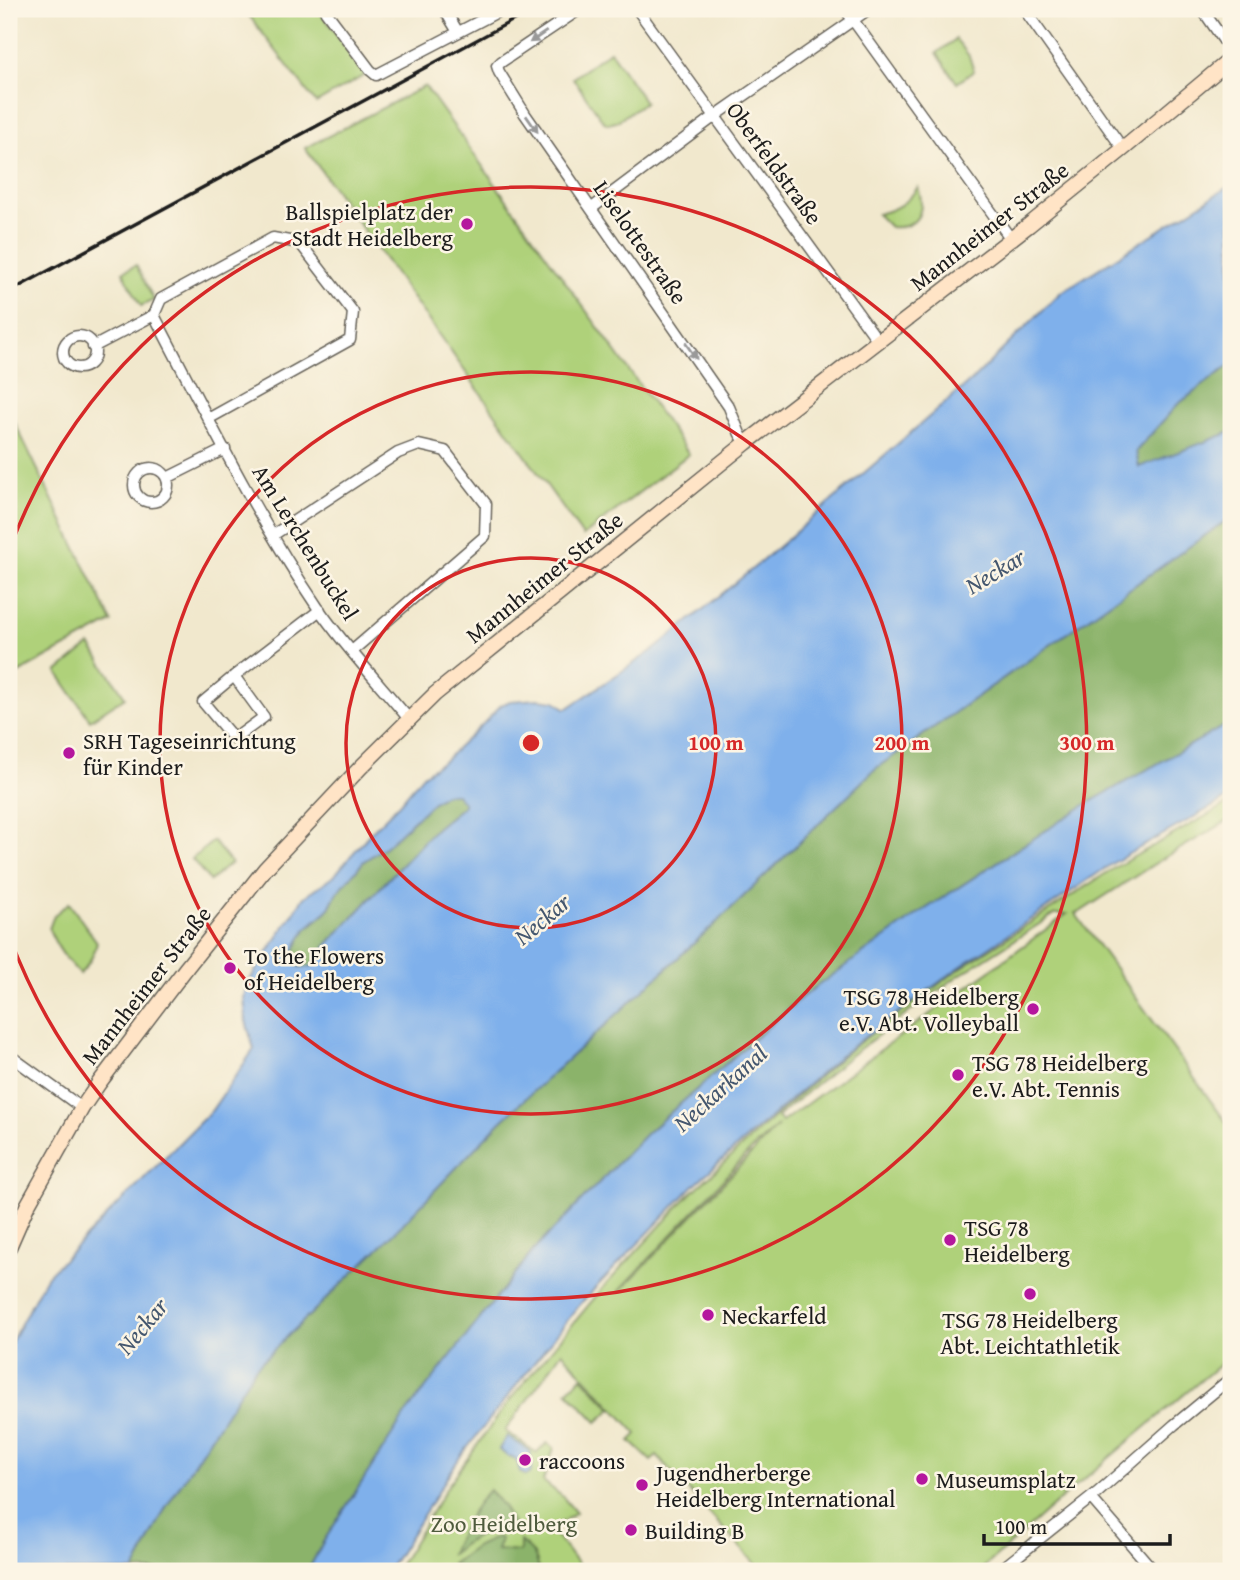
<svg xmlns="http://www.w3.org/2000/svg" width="1240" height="1580" font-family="'Gentium Book Plus',serif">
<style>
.green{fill:#afd17a;stroke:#66764b;stroke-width:2;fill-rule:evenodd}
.forest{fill:#8bb36a;stroke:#546843;stroke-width:2}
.water{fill:#7fb0eb;stroke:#4e6684;stroke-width:2;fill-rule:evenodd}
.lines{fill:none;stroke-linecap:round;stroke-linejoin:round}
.street-casing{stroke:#67635a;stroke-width:13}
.secondary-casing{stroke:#67635a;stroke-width:17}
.street{stroke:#fff;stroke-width:10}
.secondary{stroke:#ffe4c6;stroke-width:14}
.rail{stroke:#1c1c1c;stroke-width:3.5}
.oneway{fill:#999}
.ring{fill:none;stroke:#d62828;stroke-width:3.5}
.poi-dot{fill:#b5179e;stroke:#fcf5e5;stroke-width:2.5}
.labels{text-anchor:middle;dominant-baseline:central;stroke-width:5;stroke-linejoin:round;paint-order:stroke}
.street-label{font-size:23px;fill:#1c1c1c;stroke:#fcf5e5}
.poi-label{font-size:23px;fill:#1c1c1c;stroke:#fcf5e5;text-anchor:start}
.park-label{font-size:23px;fill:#4f5b3d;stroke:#fcf5e5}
.water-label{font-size:24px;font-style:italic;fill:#44576f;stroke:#fcf5e5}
.centre{fill:#d62828;stroke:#fcf5e5;stroke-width:3.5}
.ring-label{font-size:21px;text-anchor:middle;font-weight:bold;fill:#d62828;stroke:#fcf5e5;stroke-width:5;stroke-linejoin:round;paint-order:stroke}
</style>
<rect width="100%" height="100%" fill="#fcf5e5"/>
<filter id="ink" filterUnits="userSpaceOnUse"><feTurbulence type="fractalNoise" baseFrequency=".0143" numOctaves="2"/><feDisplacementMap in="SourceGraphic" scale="14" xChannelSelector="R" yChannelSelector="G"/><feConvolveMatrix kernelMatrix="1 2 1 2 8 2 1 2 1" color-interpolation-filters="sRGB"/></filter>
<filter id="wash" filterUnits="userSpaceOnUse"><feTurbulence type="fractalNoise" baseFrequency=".00686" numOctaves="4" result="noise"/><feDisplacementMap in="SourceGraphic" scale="28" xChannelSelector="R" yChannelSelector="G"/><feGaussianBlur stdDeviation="1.57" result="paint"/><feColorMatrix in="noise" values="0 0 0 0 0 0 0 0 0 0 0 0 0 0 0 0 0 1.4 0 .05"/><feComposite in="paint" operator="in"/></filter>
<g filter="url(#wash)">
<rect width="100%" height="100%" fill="#f1e8cd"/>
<!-- green -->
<path class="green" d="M244,9H318L367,74L316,103Z
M956,39L969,56L974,71L957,83L937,53Z
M610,51L645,102L616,122L608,124L603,121L573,78Z
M425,86L689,454L583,536L305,148Z
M918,187C926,211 918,230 890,227L877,214C896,210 908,202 918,187Z
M136,265L154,300L141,306L123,272Z
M9,411L112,622L9,678Z
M90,645L125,697L90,720L57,672Z
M1231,802V819L1159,861L1080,912L1075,913L1231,1129V1355L1064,1496L980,1571H762L657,1456L651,1461L630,1441L637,1434L562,1352L505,1431L537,1453L547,1443L554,1448L543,1481L563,1497L576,1513L551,1529L583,1571H396L449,1484L509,1401L601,1290L688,1196L776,1115L847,1052L961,968L1114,868ZM1055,914H1067L782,1122L777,1117L850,1056L958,976ZM779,1125L621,1290H620L751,1150Z
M213,841L231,863L210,881L192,859Z
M69,903L97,942C95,955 89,964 80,974C66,960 57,948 49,929L54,915Z
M582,1377L612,1409L597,1422L567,1391Z"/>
<!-- forest -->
<path class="forest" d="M1231,364V432L1138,468L1136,451L1177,405Z
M1231,517V722L1085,805L921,912L802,997L646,1134L533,1251L407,1412L322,1544L308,1571H134L166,1507L256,1367L394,1233L500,1122L719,920L875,769Z
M445,794H456L464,802L463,806L436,828L325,947L312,966L304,968L299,966L293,961L292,954L306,929L328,910L336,894L364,861L385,847L433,802Z
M489,1490L503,1506L515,1528C485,1529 473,1536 450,1555C461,1531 471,1509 489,1490Z
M497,1537L501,1539L497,1550L520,1552V1541C532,1550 537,1556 539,1571H474C467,1568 458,1569 452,1564L477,1546Z"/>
<!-- water -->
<path class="water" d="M1231,185V364L1177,405L1136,451L1139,467L1231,432V517L875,769L719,920L500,1122L394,1233L256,1367L166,1507L134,1571H9V1346L46,1277L212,1110L254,1049L246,1021L244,996L251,978L304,897L334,876L371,832L400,803L423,775L445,760L483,724L501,705L510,701L539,699L555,701L565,708H568L656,648L762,561L974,378L1060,293ZM445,794H456L463,802V806L436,828L325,947L312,966L304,968L299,967L293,961L292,954L306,929L328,910L336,894L364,861L385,847L433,802Z
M1231,722V796L1113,863L960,967L846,1051L696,1183L582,1302L460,1457L388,1571H308L322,1544L407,1412L533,1251L646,1134L802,997L921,912L1085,805Z
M507,1436L530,1451L532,1466L530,1474L525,1475L520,1472L518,1464L515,1458L507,1456L499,1449Z"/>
</g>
<g filter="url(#ink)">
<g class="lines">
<defs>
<path id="street" d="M324,9L370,70L376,75L503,9
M444,9L458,32
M580,9L501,62L497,66L499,72L525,114L729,407L740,434L746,443
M637,9L879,342
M845,9L1011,239
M1024,9L1123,149
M1202,9L1231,51
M592,208L715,116L869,9
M154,315C206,414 255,515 318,608C345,647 379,683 409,719
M154,315L161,299L273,238L300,243L353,312L350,340L208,419
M63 352a16 16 0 1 1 32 0a16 16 0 1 1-32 0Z
M93,347L154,315
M134 485a17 17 0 1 1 34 0a17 17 0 1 1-34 0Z
M167,478L225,449
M273,535L398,453L419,445L445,451L486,504L485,536L352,651
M234,676L264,717L234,739L203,702L234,676L320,610
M9,1055L82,1108
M1091,1498L1154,1571
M999,1571L1097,1493L1174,1425L1231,1378"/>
<path id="secondary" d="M9,1247L27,1206L82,1108L99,1083L187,967L265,869L361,767L435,694L746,443L1029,225L1123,149L1231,59"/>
</defs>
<!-- street casing -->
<use href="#street" class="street-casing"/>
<!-- secondary casing -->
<use href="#secondary" class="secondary-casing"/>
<!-- street -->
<use href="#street" class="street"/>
<!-- secondary -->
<use href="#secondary" class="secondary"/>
<!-- rail -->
<path class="rail" d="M9,292L534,9"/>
</g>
<!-- one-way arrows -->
<defs><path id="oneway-solid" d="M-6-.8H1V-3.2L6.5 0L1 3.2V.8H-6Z" transform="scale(1.75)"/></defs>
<g class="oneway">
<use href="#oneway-solid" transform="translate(538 37) rotate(146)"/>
<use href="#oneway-solid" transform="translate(532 124) rotate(55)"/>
<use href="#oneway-solid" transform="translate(691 351) rotate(55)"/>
</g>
</g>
<!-- distance rings -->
<g class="ring">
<circle cx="531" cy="743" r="185"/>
<circle cx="531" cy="743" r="371"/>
<path d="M10 548A556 556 0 1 1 10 938"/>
</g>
<!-- markers -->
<g class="poi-dot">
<circle cx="467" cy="224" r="7"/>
<circle cx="69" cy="753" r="7"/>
<circle cx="230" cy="968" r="7"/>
<circle cx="1033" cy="1009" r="7"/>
<circle cx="958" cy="1075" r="7"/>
<circle cx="950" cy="1240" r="7"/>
<circle cx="1030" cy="1294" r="7"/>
<circle cx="708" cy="1315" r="7"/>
<circle cx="525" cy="1460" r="7"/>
<circle cx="922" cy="1479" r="7"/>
<circle cx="642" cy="1485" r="7"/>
<circle cx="631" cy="1530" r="7"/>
</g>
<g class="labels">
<!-- street labels -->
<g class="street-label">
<text transform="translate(775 163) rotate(54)">Oberfeldstraße</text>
<text transform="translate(989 226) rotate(-38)">Mannheimer Straße</text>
<text transform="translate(641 242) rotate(55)">Liselottestraße</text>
<text transform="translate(306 542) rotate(58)">Am Lerchenbuckel</text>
<text transform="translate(544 577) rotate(-39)">Mannheimer Straße</text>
<text transform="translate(146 985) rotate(-52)">Mannheimer Straße</text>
</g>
<!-- poi labels -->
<g class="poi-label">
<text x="453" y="211" text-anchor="end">Ballspielplatz der<tspan x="453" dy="26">Stadt Heidelberg</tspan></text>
<text x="83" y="740">SRH Tageseinrichtung<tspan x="83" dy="26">für Kinder</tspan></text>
<text x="244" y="955">To the Flowers<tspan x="244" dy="26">of Heidelberg</tspan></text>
<text x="1019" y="996" text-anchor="end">TSG 78 Heidelberg<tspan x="1019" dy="26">e.V. Abt. Volleyball</tspan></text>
<text x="972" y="1062">TSG 78 Heidelberg<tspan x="972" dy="26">e.V. Abt. Tennis</tspan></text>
<text x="964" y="1227">TSG 78<tspan x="964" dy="26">Heidelberg</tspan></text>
<text x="722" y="1315">Neckarfeld</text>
<text x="1030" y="1319" text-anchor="middle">TSG 78 Heidelberg<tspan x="1030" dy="26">Abt. Leichtathletik</tspan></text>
<text x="539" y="1460">raccoons</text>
<text x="656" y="1472">Jugendherberge<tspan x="656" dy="26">Heidelberg International</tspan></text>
<text x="936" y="1479">Museumsplatz</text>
<text x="645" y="1530">Building B</text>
</g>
<!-- park labels -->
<g class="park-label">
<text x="504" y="1523">Zoo Heidelberg</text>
</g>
<!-- water labels -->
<g class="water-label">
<text transform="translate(995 571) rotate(-31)">Neckar</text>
<text transform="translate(542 919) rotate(-40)">Neckar</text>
<text transform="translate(720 1088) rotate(-42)">Neckarkanal</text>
<text transform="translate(142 1326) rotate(-50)">Neckar</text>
</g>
</g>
<circle cx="531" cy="743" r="10" class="centre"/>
<g class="ring-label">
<text x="716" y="750">100 m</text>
<text x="902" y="750">200 m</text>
<text x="1087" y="750">300 m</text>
</g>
<!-- margin -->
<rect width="1240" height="1580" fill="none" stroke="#fcf5e5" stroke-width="35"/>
<!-- scale -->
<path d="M984 1534v10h186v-10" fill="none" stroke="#1c1c1c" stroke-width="3.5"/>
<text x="995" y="1534" font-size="21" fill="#1c1c1c" stroke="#fcf5e5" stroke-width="5" paint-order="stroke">100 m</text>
</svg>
